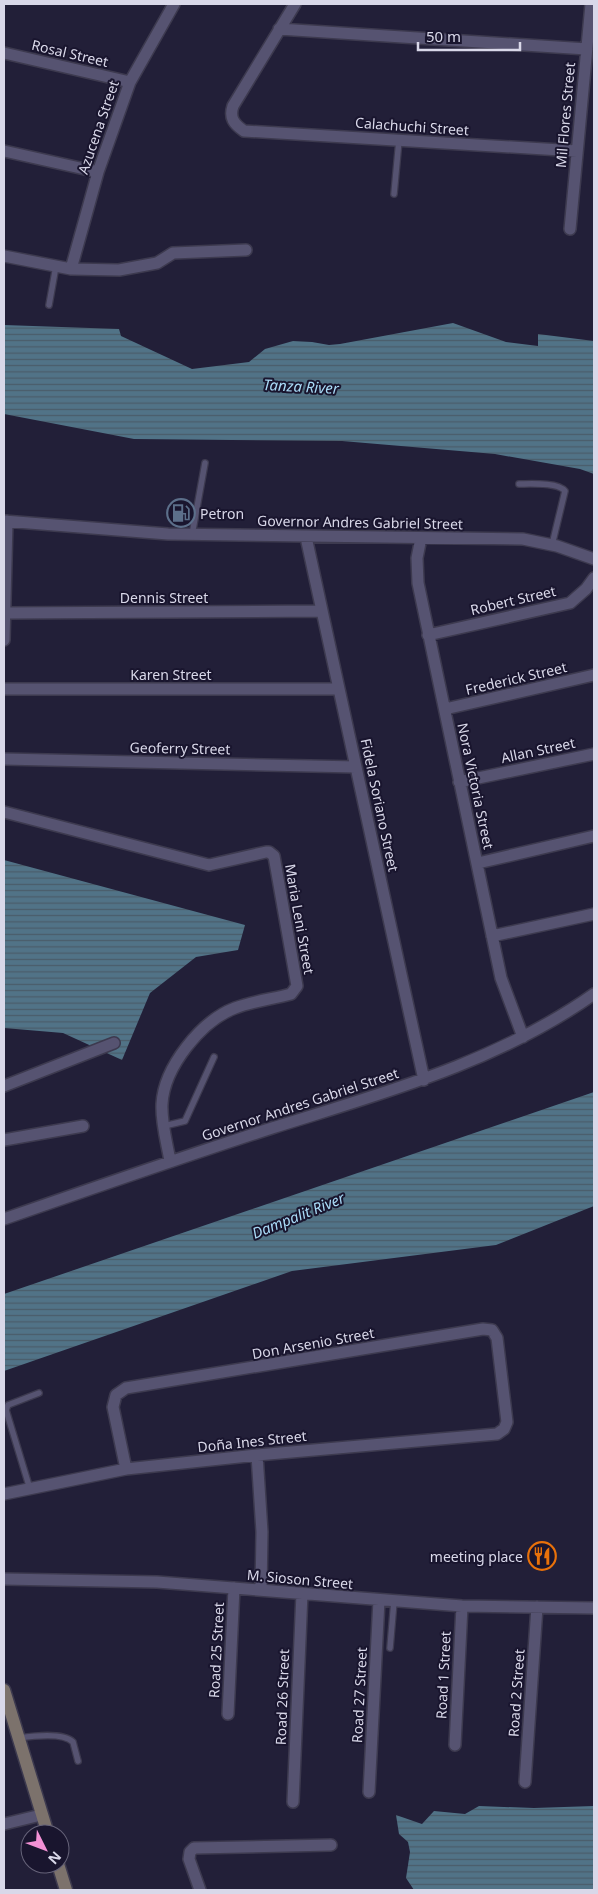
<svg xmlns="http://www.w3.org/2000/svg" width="598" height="1894" font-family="'Noto Sans',sans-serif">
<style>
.water{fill:url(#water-rules)}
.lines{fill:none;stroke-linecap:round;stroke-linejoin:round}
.service-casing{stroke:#3d3a4f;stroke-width:8}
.minor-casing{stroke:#3d3a4f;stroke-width:14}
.secondary-casing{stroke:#3d3a4f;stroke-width:15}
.service{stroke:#565371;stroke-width:5.5}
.minor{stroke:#565371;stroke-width:11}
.secondary{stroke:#7c726c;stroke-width:12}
.labels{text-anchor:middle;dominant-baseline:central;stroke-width:4;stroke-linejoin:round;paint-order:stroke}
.street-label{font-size:14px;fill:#d9d8e9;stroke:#19152e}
.poi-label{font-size:14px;fill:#d9d8e9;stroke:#19152e;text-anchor:start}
.water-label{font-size:15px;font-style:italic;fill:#a9daf6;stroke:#19152e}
</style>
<defs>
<pattern id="water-rules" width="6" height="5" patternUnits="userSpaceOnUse" patternTransform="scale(1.25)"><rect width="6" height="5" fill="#517387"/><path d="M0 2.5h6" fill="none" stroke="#4a5c6a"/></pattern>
</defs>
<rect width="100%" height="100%" fill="#221f38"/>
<!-- water -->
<path class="water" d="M453,323L506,342L538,346V334L594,341V474L580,469L495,454L342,441L134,439L4,414V325L119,329L121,336L192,369L249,362L265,349L293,341L312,342L329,345L340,344Z
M4,860L245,925L238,950L196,957L150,993L122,1060L63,1033L4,1028Z
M594,1092V1206L496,1245L292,1271L4,1371V1294Z
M479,1806L534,1808L594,1806V1890H414L406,1878L410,1852L408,1842L399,1834L396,1815L422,1824L434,1811L465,1814Z"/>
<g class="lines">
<defs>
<path id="service" d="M394,194L399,140
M49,305L56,266
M519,484C530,484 558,482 565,491L552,545
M192,535L205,463
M164,1126L185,1121L214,1057
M30,1489L6,1410L8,1405L39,1393
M390,1648L394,1601
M19,1738C33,1736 63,1732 73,1742L78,1761"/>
<path id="minor" d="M295,4L233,106C229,118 234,124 244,131L577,151
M279,29L587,49
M4,53L130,82
M4,151L98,172
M570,229L591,4
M4,256L71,269L119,270L157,263L173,253L246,250
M71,269L98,172L130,82L174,4
M4,521L168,534L523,539L557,546L594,559
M306,537L424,1080
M421,538L417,558L418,583L501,978L523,1037
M5,613L322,611
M428,635L570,603L586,589L594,578
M4,640L7,521
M4,689H339
M445,709L594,675
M4,759L356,767
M459,782L594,754
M4,812L209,865L266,852H269L274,856L297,986L291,994C273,999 253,1001 235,1008C201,1021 164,1067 162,1104C161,1123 167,1143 170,1161
M478,863L594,836
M492,936L594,914
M4,1086L114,1043
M4,1140L83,1126
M4,1219C93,1188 182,1157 272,1128C383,1093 498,1062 594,994
M257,1455L262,1532L261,1590
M4,1494L126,1469L257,1455L497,1434L504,1429L507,1422L497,1338L492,1330L483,1329L126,1388L116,1395L113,1407L126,1469
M4,1579L157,1582L462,1606L594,1608
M228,1714L234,1588
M455,1745L462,1606
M525,1782L537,1607
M369,1792L379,1600
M293,1802L302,1593
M4,1824L41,1815
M200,1890L189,1859L190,1852L194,1848L331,1845"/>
<path id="secondary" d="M4,1690L48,1834
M58,1864L66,1890"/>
</defs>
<!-- service casing -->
<use href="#service" class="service-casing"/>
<!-- minor casing -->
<use href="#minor" class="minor-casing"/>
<!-- secondary casing -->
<use href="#secondary" class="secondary-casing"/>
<!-- service -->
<use href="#service" class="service"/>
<!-- minor -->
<use href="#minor" class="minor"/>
<!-- secondary -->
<use href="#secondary" class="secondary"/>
</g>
<!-- icons -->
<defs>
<symbol id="fuel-ring" viewBox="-11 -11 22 22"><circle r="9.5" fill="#19152e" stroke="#5c6f8a" stroke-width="1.5"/><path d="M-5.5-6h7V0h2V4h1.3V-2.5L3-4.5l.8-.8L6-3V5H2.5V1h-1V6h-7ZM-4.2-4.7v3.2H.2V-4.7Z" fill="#5c6f8a"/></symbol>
<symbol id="restaurant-ring" viewBox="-11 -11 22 22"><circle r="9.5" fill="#19152e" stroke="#e8710a" stroke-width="1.5"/><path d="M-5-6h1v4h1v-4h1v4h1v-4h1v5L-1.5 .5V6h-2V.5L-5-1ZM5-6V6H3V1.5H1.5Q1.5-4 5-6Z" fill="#e8710a"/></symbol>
</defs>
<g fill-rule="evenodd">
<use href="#fuel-ring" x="165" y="497" width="32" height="32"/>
<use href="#restaurant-ring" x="526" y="1540" width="32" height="32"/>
</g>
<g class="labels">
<!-- street labels -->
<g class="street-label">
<text transform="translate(70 53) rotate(13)">Rosal Street</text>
<text transform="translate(565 115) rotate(-85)">Mil Flores Street</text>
<text transform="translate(412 126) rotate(4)">Calachuchi Street</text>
<text transform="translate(98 127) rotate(-71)">Azucena Street</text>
<text transform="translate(360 522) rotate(1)">Governor Andres Gabriel Street</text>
<text x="164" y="597">Dennis Street</text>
<text transform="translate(513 600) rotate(-13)">Robert Street</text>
<text x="171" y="674">Karen Street</text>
<text transform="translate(516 678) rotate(-13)">Frederick Street</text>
<text transform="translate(180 748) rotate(1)">Geoferry Street</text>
<text transform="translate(538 750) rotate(-12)">Allan Street</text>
<text transform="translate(476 786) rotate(78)">Nora Victoria Street</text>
<text transform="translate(380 805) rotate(78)">Fidela Soriano Street</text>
<text transform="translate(300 919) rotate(80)">Maria Leni Street</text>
<text transform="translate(300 1104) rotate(-18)">Governor Andres Gabriel Street</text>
<text transform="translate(313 1343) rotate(-10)">Don Arsenio Street</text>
<text transform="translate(252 1441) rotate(-6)">Doña Ines Street</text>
<text transform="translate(300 1579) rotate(5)">M. Sioson Street</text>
<text transform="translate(216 1650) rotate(-87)">Road 25 Street</text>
<text transform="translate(443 1675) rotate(-87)">Road 1 Street</text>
<text transform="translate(516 1693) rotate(-86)">Road 2 Street</text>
<text transform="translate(359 1695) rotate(-87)">Road 27 Street</text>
<text transform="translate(282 1697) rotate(-88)">Road 26 Street</text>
</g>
<!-- poi labels -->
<g class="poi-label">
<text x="200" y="513">Petron</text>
<text x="523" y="1556" text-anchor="end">meeting place</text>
</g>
<!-- water labels -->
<g class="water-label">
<text transform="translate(301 386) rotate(3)">Tanza River</text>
<text transform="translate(298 1215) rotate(-22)">Dampalit River</text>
</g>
</g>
<!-- border -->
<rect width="598" height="1894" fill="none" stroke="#d9d8e9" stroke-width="10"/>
<!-- north arrow -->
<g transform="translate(45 1849) rotate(132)"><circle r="24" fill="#19152e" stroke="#666379"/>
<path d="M0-4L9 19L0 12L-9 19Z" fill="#f391d5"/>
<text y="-8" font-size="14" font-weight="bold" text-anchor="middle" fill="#d9d8e9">N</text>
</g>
<!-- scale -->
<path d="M418 42v8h102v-8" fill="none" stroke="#d9d8e9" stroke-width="2.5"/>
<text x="426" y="42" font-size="15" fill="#d9d8e9" stroke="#19152e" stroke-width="4" paint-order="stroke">50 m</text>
</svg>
